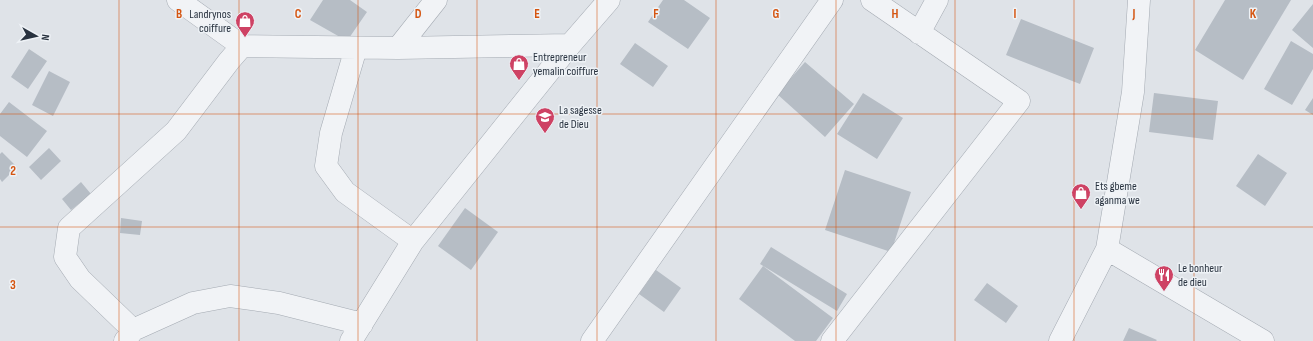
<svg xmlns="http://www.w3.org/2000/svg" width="1313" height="341" font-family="'Sofia Sans Condensed',sans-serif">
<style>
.building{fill:#b6bdc5}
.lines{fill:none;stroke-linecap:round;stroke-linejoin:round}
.minor-casing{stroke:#a4aab2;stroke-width:23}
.minor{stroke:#f1f3f6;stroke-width:22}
.grid{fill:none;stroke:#d55511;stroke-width:1;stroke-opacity:0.55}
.labels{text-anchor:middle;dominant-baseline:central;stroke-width:3;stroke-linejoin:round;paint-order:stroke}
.poi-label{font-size:12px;fill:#28323f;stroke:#eef2f6;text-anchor:start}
.grid-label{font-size:13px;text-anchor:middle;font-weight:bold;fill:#d55511;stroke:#eef2f6;stroke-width:3;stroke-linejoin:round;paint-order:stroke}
</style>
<rect width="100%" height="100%" fill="#dfe3e8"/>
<!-- building -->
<path class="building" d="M323,0H350L367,12L347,41L310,20Z
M663,0H684L710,18L688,49L648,22Z
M1225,0H1291L1243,80L1195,50Z
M1313,4V48L1292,30Z
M1021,19L1094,48L1080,84L1006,55Z
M1291,41L1313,54V69L1292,105L1264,89Z
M635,43L668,66L653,87L620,64Z
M29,49L47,61L28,89L11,77Z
M805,62L854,104L825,137L777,94Z
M49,71L70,82L53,116L32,105Z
M863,93L903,118L877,159L837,134Z
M1154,93L1218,101L1213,140L1149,132Z
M1313,98V115L1305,110Z
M9,102L47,131L27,157L0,136V114Z
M49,148L61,161L41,180L29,167Z
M2,152L17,167L2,182L0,179V154Z
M1258,154L1287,173L1265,206L1236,186Z
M845,170L911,192L891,252L825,230Z
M81,182L91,194L71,210L62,199Z
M465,208L498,232L471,270L438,246Z
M121,218L142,221L140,235L120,233Z
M771,247L847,294L837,311L760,264Z
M763,266L833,318L816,341H795L739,299Z
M656,270L681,288L664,312L639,294Z
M987,283L1018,306L1006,323L974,300Z
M1129,328L1157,340L1156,341H1123Z"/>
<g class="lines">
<defs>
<path id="minor" d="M178,0L242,46L398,48L570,45
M919,33L937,0
M356,48L331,133L326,166L345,192L413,241
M398,48L436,0
M1107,249L1263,341
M133,330L80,279L65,257L69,228L176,131L229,61L242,46
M125,341L133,330L193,303L230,296L279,303L362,324
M351,341L413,241L570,45L609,0
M592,341L832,0
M832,341L1019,101L872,0
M1060,341L1107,249L1133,92L1139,0"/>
</defs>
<!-- minor casing -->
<use href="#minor" class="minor-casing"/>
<!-- minor -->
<use href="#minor" class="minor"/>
</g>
<!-- grid -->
<path class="grid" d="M119,0V341M239,0V341M358,0V341M477,0V341M597,0V341M716,0V341M836,0V341M955,0V341M1074,0V341M1194,0V341M0,114H1313M0,227H1313"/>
<!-- icons -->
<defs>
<symbol id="shop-pin" viewBox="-11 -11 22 30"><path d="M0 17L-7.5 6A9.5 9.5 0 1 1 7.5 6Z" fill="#ce4264" stroke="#eef2f6"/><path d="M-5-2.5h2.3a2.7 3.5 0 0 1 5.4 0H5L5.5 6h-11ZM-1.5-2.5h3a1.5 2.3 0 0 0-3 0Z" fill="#fff"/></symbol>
<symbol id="school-pin" viewBox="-11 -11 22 30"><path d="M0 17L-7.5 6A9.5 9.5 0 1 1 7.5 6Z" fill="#ce4264" stroke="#eef2f6"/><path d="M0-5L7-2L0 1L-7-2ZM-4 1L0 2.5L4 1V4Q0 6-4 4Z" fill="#fff"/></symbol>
<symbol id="restaurant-pin" viewBox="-11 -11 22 30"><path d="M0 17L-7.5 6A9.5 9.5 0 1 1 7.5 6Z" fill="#ce4264" stroke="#eef2f6"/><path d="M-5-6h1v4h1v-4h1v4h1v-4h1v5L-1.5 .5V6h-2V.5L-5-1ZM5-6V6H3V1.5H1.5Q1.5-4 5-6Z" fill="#fff"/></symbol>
</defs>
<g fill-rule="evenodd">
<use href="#shop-pin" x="234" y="10" width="22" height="30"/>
<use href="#shop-pin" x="508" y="53" width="22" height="30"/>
<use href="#school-pin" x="534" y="106" width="22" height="30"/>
<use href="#shop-pin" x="1070" y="182" width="22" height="30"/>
<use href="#restaurant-pin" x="1153" y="264" width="22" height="30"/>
</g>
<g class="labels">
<!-- poi labels -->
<g class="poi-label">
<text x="231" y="14" text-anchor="end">Landrynos<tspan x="231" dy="14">coiffure</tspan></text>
<text x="533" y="57">Entrepreneur<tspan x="533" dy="14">yemalin coiffure</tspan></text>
<text x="559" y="110">La sagesse<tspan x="559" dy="14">de Dieu</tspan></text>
<text x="1095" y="186">Ets gbeme<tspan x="1095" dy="14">aganma we</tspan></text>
<text x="1178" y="268">Le bonheur<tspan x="1178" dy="14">de dieu</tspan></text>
</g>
</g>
<g class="grid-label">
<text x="179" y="18">B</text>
<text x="298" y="18">C</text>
<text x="418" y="18">D</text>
<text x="537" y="18">E</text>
<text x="656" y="18">F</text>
<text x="776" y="18">G</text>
<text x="895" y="18">H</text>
<text x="1015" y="18">I</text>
<text x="1134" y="18">J</text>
<text x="1253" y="18">K</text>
<text x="13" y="175">2</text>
<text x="13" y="289">3</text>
</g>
<!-- north arrow -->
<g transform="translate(36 36) rotate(98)" stroke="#eef2f6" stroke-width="3" paint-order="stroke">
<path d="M0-3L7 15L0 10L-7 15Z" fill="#28323f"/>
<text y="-6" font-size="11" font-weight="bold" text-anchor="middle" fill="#28323f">N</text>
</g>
</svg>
